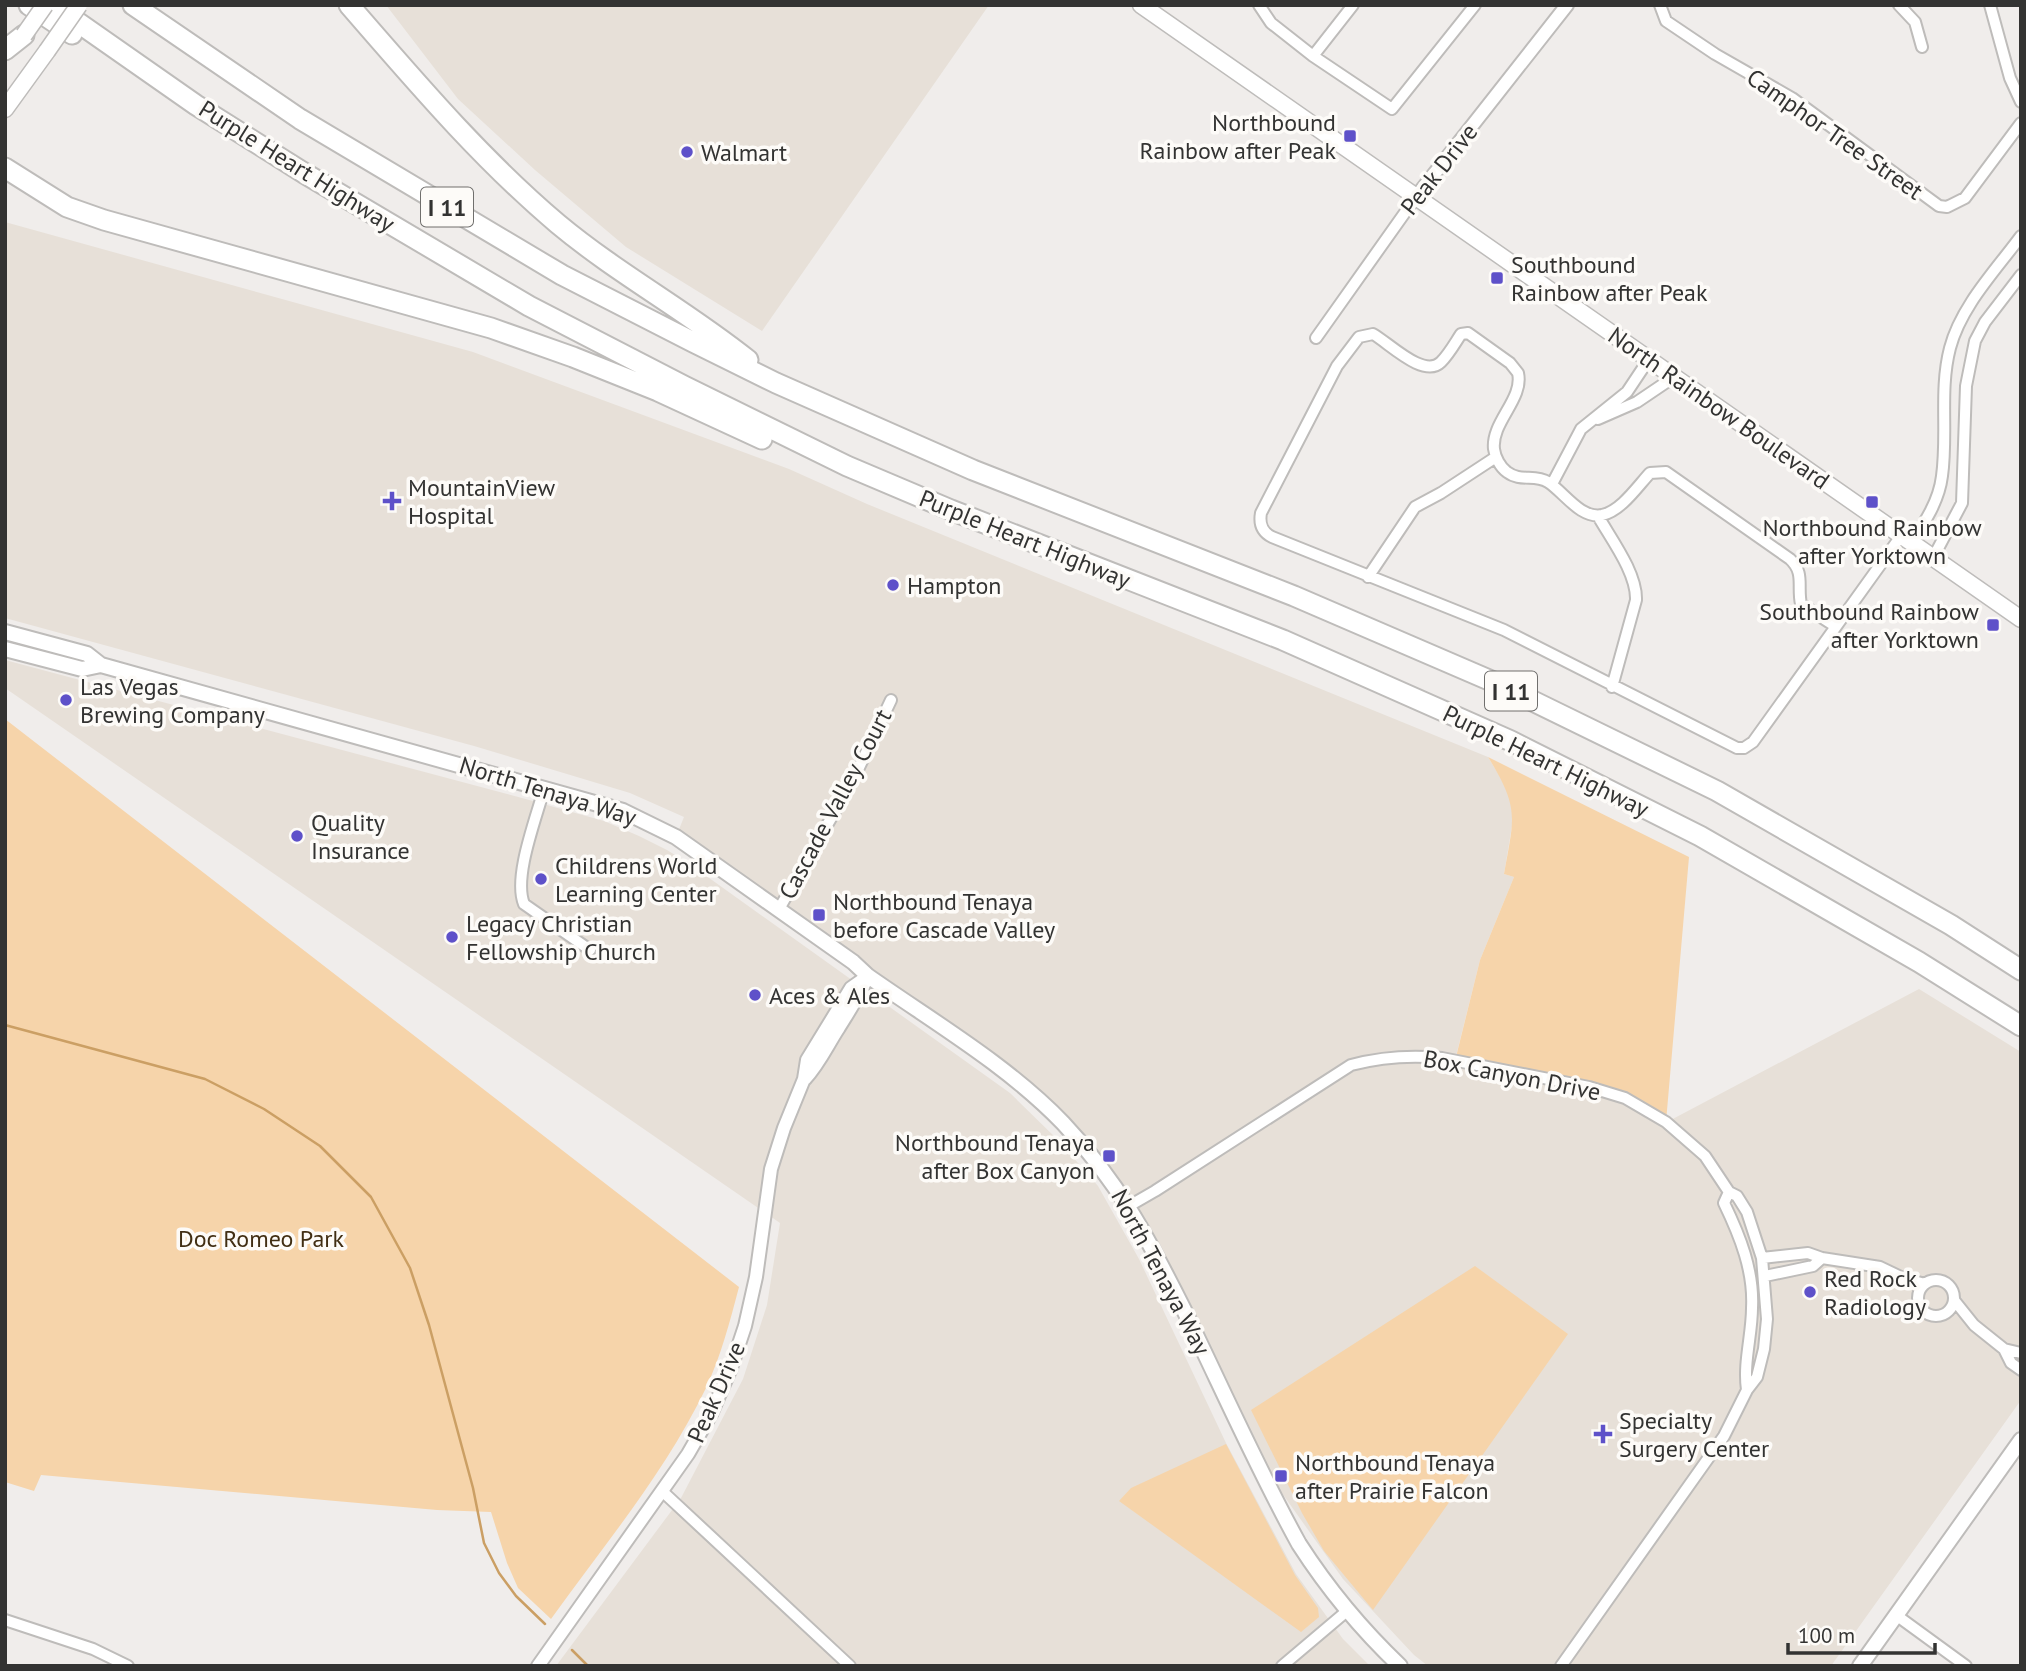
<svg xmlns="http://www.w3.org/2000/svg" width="2026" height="1671" font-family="'PT Sans',sans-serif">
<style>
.built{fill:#e7e0d8}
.green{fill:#f6d4aa}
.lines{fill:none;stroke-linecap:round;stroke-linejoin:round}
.stream{stroke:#cb9f64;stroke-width:2.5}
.minor-casing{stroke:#bebcba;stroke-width:14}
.tertiary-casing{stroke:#bebcba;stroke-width:16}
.secondary-casing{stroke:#bebcba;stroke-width:18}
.primary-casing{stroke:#bebcba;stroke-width:19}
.motorway-casing{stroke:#bebcba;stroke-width:23}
.minor{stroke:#fff;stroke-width:10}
.tertiary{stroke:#fff;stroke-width:12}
.secondary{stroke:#fff;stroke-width:14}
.primary{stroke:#fff;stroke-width:16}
.motorway{stroke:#fff;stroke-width:19}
.primary-bridge-casing{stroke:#bebcba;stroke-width:19;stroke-linecap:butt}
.primary-bridge{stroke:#fff;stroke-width:16}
.poi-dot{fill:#5e51c9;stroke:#fdfbf8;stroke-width:2.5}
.labels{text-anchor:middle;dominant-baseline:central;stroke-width:7;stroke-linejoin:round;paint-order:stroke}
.shield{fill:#fdfbf8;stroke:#706f6d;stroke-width:2}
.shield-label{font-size:23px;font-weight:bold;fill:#333332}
.poi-label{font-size:24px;fill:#333332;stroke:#fdfbf8;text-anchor:start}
.street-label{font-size:24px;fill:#333332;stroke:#fdfbf8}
.park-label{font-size:24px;fill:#412e13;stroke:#fdfbf8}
</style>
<rect width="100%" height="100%" fill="#f0edeb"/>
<!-- built -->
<path class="built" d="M386,5H989L762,331L626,247L535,170L458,99Z
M5,222L473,352L789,469L867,504L1488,757L1505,785L1512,806L1513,820L1504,874L1514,877L1480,960L1455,1060L1589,1087L1667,1122L1919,989L2021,1052V1400L1831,1666H1428L1414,1655L1343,1579L1252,1451L1155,1251L1062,1121L676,837L684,817L630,793L474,746L5,618Z
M5,660L522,798L604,821L639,836L667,850L691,865L1010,1093L1058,1140L1098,1186L1139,1259L1226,1443L1296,1574L1343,1639L1370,1666H556L681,1498L743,1379L767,1305L780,1223L5,688Z"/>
<!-- green -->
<path class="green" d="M5,719L739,1287C730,1321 721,1356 706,1388C666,1471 605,1544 551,1619L518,1588L507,1563L491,1512L437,1510L41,1475L34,1491L5,1482Z
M1488,757L1689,857L1666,1122L1625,1098L1455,1061L1480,960L1514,877L1504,874C1514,817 1520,809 1488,757Z
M1475,1266L1568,1334L1373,1610L1324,1551L1302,1513L1251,1410Z
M1226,1444L1295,1575L1318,1608L1319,1617L1301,1632L1119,1501L1131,1488Z"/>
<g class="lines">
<!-- stream -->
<path class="stream" d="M5,1025L205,1079L264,1109L320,1146L371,1197L410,1268L429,1325L473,1488L484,1543L499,1573L516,1596L545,1624
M572,1650L588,1666"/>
<defs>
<path id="minor" d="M1259,5L1271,23L1313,56L1392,109L1475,5
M1660,5L1666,21L1715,54L1792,98L1939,206L1947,207L1965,198L2021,123
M1899,5L1915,22L1922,47
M1990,5L2010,78L2021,102
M1313,56L1353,5
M1316,338L1416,197
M1598,419L1637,402L1674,377
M1552,484L1581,429L1627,392L1649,359
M1598,516C1611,539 1637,573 1636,600L1612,687
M1911,543C1925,522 1939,501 1942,476C1948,433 1939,390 1950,348C1961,306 1996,270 2021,236
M1933,558L1962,503L1966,386L1975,341L1985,322L2021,275
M1368,577L1415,507L1441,493L1496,457
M1835,626L1801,604C1797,586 1805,573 1790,559L1666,472L1650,473C1637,487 1621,511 1602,515C1580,519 1564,492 1548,482C1535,474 1520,482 1507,472C1500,467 1495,457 1494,449C1491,422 1524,399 1518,373L1510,363L1468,333L1461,334C1455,343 1449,354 1441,362C1424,379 1389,343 1373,334L1359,337L1337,366L1261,513C1259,524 1262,532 1272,537L1504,630L1737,748H1744L1753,742L1901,536
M544,789C536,819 513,877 524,904L590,950
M779,909L854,778L891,700
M1729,1192L1724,1203C1740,1236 1754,1271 1752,1308C1752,1335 1743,1363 1747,1390
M1129,1206L1155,1191L1351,1065C1381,1057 1411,1055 1442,1058L1589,1087L1625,1098L1666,1122L1705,1156L1729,1192L1737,1196L1747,1212L1762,1258L1767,1319L1764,1349L1757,1377L1747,1390L1724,1436L1561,1666
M1762,1258L1808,1253L1822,1258L1880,1267L1903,1278L1925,1284
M1765,1276L1813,1266L1822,1258
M1918 1298a18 18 0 1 1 36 0a18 18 0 1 1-36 0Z
M1954,1300L1974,1325L2004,1349L2011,1363L2021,1370
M2004,1349L2021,1353
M662,1491L850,1666
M1896,1615L1966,1666
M5,1620L93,1649L128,1666
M1282,1666L1347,1611"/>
<path id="tertiary" d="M1416,197L1567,5
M805,1079C819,1064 827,1046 838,1029C849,1011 860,995 868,976
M538,1666L688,1454L711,1414L731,1368L745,1326L756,1277L771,1169L784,1128L804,1079L807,1060L851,988L868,976"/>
<path id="secondary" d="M5,632L87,654L101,665L623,811L676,837L853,962L868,976C935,1023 1007,1065 1063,1123C1118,1181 1149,1240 1184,1310C1222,1388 1257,1468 1299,1544C1328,1589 1361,1629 1400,1666
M5,649L82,669L101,665
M1860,1666L2021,1440"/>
<path id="primary" d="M1141,5L2021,619
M5,109L47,51"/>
<path id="motorway" d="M29,5L72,34
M53,5L196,105L304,173L529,306L684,386L847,466L951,510L1283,640L1511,741L1700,836L1919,962L2021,1026
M133,5L300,119L562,275L693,342L776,383L973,470L1294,596L1496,683L1717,791L1951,925L2021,970
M349,5C415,81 481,159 558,224C618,274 687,311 748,360
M5,50L24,35
M5,168L67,207L104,220L491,328L573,357L658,391L762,439"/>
</defs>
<!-- minor casing -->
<use href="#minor" class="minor-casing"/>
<!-- tertiary casing -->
<use href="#tertiary" class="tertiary-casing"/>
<!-- secondary casing -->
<use href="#secondary" class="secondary-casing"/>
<!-- primary casing -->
<use href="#primary" class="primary-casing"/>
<!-- motorway casing -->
<use href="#motorway" class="motorway-casing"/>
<!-- minor -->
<use href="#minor" class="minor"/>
<!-- tertiary -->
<use href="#tertiary" class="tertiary"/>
<!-- secondary -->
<use href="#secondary" class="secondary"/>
<!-- primary -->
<use href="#primary" class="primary"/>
<!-- motorway -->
<use href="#motorway" class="motorway"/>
<defs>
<path id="primary-bridge" d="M24,35L45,5
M47,51L79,5"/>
</defs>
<!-- primary-bridge casing -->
<use href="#primary-bridge" class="primary-bridge-casing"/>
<!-- primary-bridge -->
<use href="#primary-bridge" class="primary-bridge"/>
</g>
<!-- markers -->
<g class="poi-dot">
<rect x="1343" y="129" width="14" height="14" rx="3.5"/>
<circle cx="687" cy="152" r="7"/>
<rect x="1490" y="271" width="14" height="14" rx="3.5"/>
<path d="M388.5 490.5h7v7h7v7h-7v7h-7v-7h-7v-7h7z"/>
<rect x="1865" y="495" width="14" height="14" rx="3.5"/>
<circle cx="893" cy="585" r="7"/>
<rect x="1986" y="618" width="14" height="14" rx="3.5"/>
<circle cx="66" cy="700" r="7"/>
<circle cx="297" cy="836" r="7"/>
<circle cx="541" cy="879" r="7"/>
<rect x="812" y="908" width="14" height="14" rx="3.5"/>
<circle cx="452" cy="937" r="7"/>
<circle cx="755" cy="995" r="7"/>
<rect x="1102" y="1149" width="14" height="14" rx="3.5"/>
<circle cx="1810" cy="1292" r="7"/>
<path d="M1599.5 1423.5h7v7h7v7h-7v7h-7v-7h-7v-7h7z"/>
<rect x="1274" y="1469" width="14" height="14" rx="3.5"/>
</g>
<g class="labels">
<!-- shield labels -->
<g class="shield">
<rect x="421" y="187.5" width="52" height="39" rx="5"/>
<rect x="1485" y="671.5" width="52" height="39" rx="5"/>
</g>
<g class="shield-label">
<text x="447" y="207">I 11</text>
<text x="1511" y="691">I 11</text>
</g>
<!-- poi labels -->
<g class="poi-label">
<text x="1336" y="122" text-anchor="end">Northbound<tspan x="1336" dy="28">Rainbow after Peak</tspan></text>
<text x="701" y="152">Walmart</text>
<text x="1511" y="264">Southbound<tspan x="1511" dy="28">Rainbow after Peak</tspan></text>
<text x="408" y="487">MountainView<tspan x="408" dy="28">Hospital</tspan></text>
<text x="1872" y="527" text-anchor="middle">Northbound Rainbow<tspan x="1872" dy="28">after Yorktown</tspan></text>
<text x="907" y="585">Hampton</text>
<text x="1979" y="611" text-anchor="end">Southbound Rainbow<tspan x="1979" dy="28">after Yorktown</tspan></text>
<text x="80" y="686">Las Vegas<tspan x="80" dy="28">Brewing Company</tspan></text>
<text x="311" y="822">Quality<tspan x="311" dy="28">Insurance</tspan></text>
<text x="555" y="865">Childrens World<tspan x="555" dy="28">Learning Center</tspan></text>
<text x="833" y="901">Northbound Tenaya<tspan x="833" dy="28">before Cascade Valley</tspan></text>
<text x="466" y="923">Legacy Christian<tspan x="466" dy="28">Fellowship Church</tspan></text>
<text x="769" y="995">Aces &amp; Ales</text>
<text x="1095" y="1142" text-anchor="end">Northbound Tenaya<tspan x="1095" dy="28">after Box Canyon</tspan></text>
<text x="1824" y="1278">Red Rock<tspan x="1824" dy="28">Radiology</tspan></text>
<text x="1619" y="1420">Specialty<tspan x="1619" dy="28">Surgery Center</tspan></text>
<text x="1295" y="1462">Northbound Tenaya<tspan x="1295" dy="28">after Prairie Falcon</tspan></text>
</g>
<!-- street labels -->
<g class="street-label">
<text transform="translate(1835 134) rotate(35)">Camphor Tree Street</text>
<text transform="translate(297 166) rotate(32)">Purple Heart Highway</text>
<text transform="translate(1439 169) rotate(-52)">Peak Drive</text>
<text transform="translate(1719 408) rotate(35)">North Rainbow Boulevard</text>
<text transform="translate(1025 539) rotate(22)">Purple Heart Highway</text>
<text transform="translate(1546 761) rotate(26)">Purple Heart Highway</text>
<text transform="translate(548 791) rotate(17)">North Tenaya Way</text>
<text transform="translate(835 804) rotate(-62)">Cascade Valley Court</text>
<text transform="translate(1512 1075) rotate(11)">Box Canyon Drive</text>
<text transform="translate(1161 1272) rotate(62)">North Tenaya Way</text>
<text transform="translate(716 1392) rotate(-66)">Peak Drive</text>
</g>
<!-- park labels -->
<g class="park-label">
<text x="261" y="1238">Doc Romeo Park</text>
</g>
</g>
<!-- border -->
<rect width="2026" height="1671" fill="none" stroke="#333332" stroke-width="14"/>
<!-- scale -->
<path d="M1788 1643v10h147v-10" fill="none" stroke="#333332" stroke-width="3.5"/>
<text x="1798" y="1643" font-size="21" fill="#333332" stroke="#fdfbf8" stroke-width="5" paint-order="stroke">100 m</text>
</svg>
